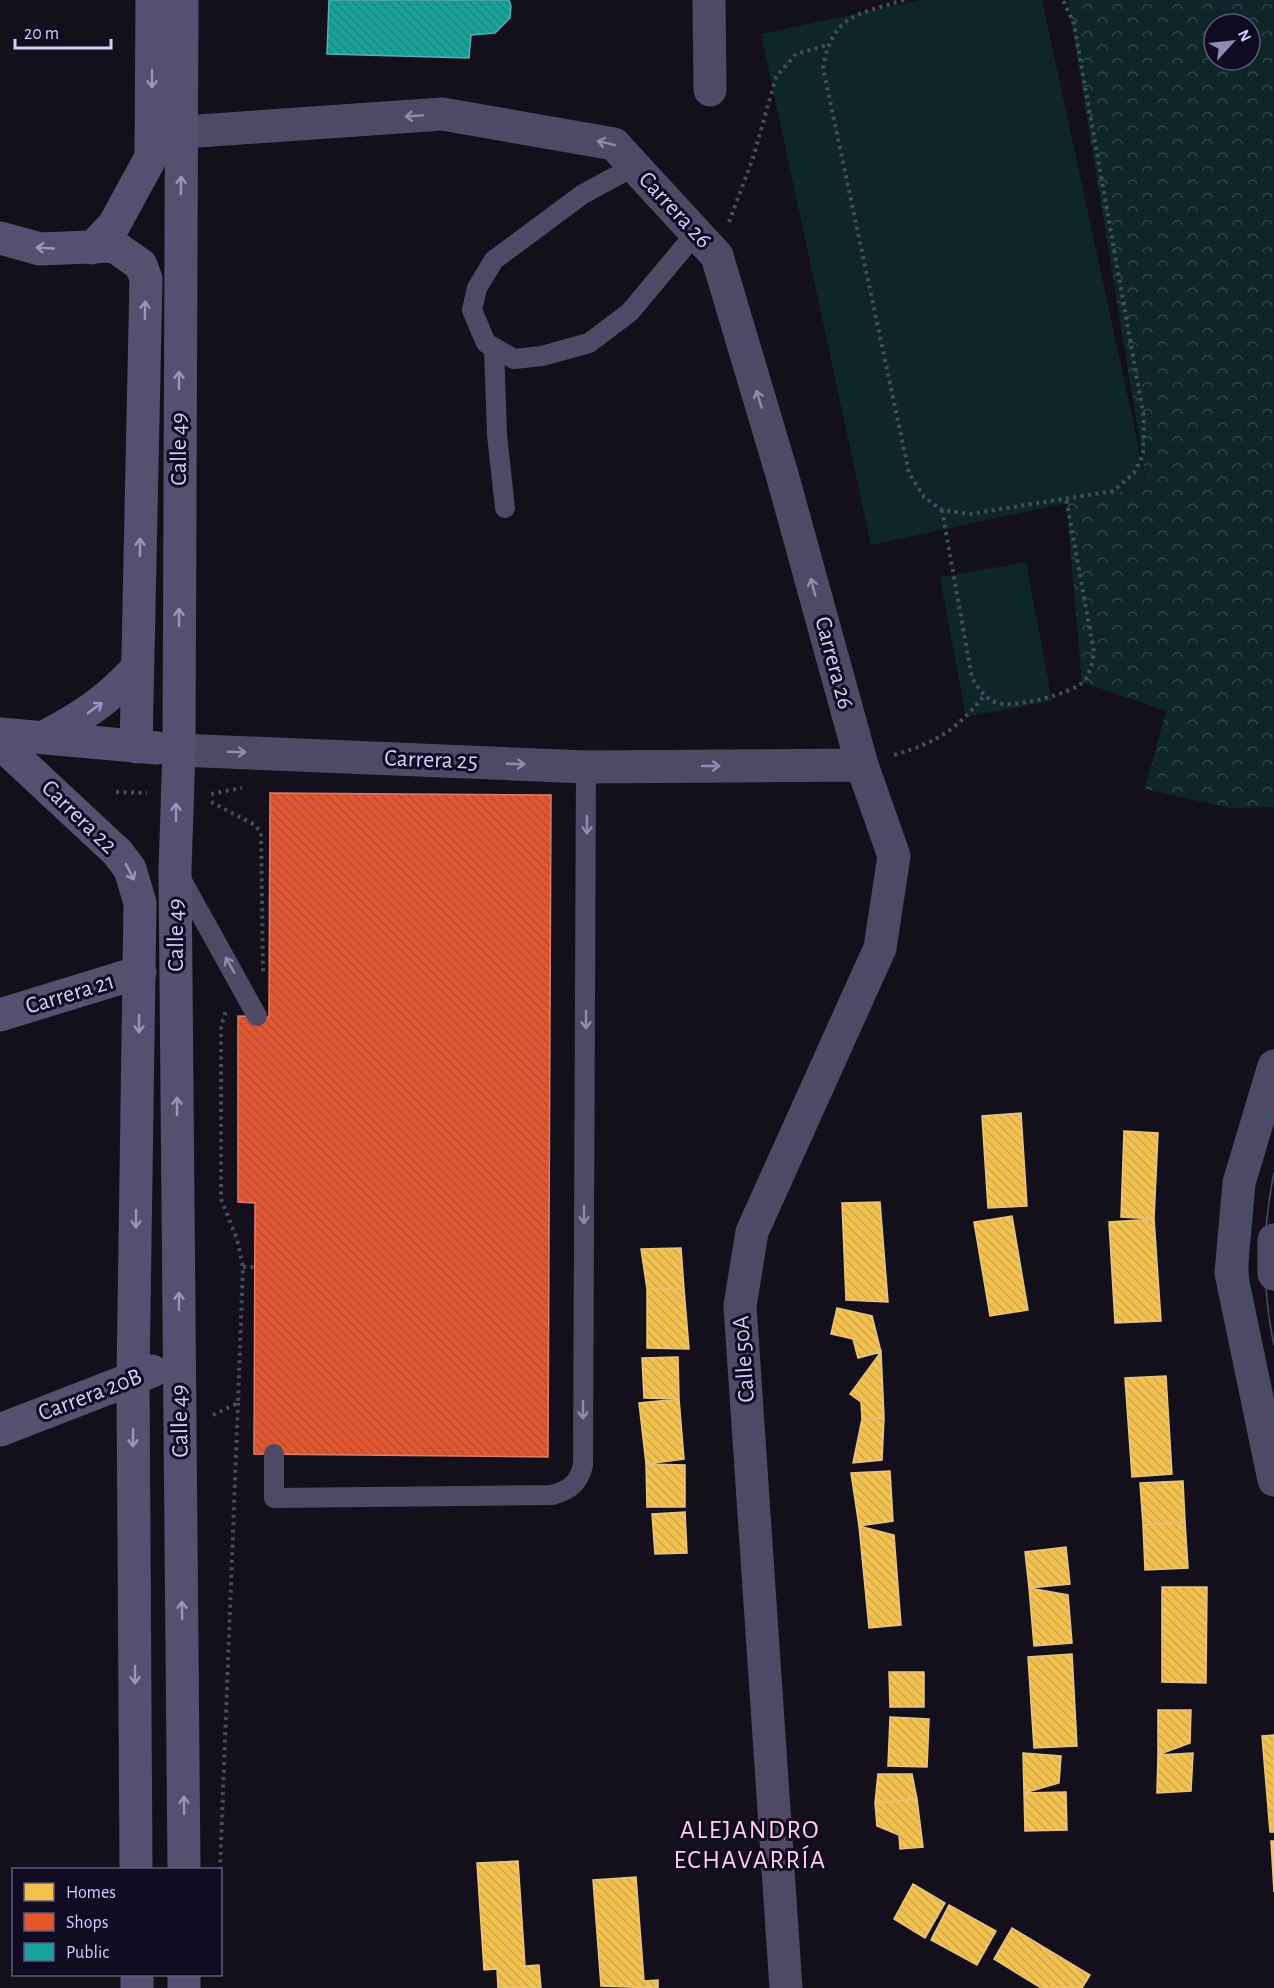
<svg xmlns="http://www.w3.org/2000/svg" width="1274" height="1988" font-family="'Alegreya Sans',sans-serif">
<style>
.forest{fill:url(#forest-crowns);fill-rule:evenodd}
.park{fill:#0e2629}
.homes{fill:url(#homes-back-hatch);stroke:#eac483;stroke-width:1.5}
.shops{fill:url(#shops-back-hatch);stroke:#e07a6d;stroke-width:1.5}
.public{fill:url(#public-back-hatch);stroke:#50afb7;stroke-width:1.5}
.lines{fill:none;stroke-linecap:round;stroke-linejoin:round}
.path{stroke:#424e5e;stroke-width:4;stroke-dasharray:3 4.5;stroke-linecap:butt}
.lane{stroke:#4e4a65;stroke-width:20}
.street{stroke:#4e4a65;stroke-width:33}
.secondary{stroke:#545170;stroke-width:33}
.tram{stroke:#415267;stroke-width:1.5}
.oneway{stroke:#9c94bf}
.oneway2{stroke:#928ab2}
.labels{text-anchor:middle;dominant-baseline:central;stroke-width:6;stroke-linejoin:round;paint-order:stroke}
.street-label{font-size:24px;fill:#d6cbff;stroke:#110b21}
.neighbourhood-label{font-size:26px;letter-spacing:1.5px;fill:#ffcde8;stroke:#110b21}
</style>
<defs>
<pattern id="forest-crowns" width="20" height="18" patternUnits="userSpaceOnUse" patternTransform="scale(1.5)"><rect width="20" height="18" fill="#0e2629"/><path d="M2 6a3 3 0 1 1 6 0M12 15a3 3 0 1 1 6 0" fill="none" stroke="#304449"/></pattern>
<pattern id="homes-back-hatch" width="6" height="6" patternUnits="userSpaceOnUse" patternTransform="scale(1.5)"><rect width="6" height="6" fill="#f2c14e"/><path d="M-1 5l2 2M0 0l6 6M5-1l2 2" fill="none" stroke="#cea74e"/></pattern>
<pattern id="shops-back-hatch" width="6" height="6" patternUnits="userSpaceOnUse" patternTransform="scale(1.5)"><rect width="6" height="6" fill="#e4572e"/><path d="M-1 5l2 2M0 0l6 6M5-1l2 2" fill="none" stroke="#b34f37"/></pattern>
<pattern id="public-back-hatch" width="6" height="6" patternUnits="userSpaceOnUse" patternTransform="scale(1.5)"><rect width="6" height="6" fill="#17a398"/><path d="M-1 5l2 2M0 0l6 6M5-1l2 2" fill="none" stroke="#238481"/></pattern>
</defs>
<rect width="100%" height="100%" fill="#13101c"/>
<!-- forest -->
<path class="forest" d="M1068,0H1274V807L1229,808L1145,789L1166,711L1082,682L1066,498L1147,486ZM1214,24H1250V60H1214Z"/>
<!-- park -->
<path class="park" d="M921,0H1042L1147,486L871,545L761,34Z
M1026,562L1052,701L966,717L940,577Z"/>
<!-- homes -->
<path class="homes" d="M1021,1113L1027,1206L988,1208L982,1116Z
M1124,1131L1158,1133L1154,1219L1121,1217Z
M880,1202L888,1302L846,1300L842,1203Z
M1012,1216L1028,1310L990,1316L974,1222Z
M1154,1219L1161,1321L1115,1323L1109,1222Z
M681,1248L684,1289H647L641,1249Z
M647,1289H684L689,1349L647,1348Z
M837,1308L872,1316L881,1352L858,1358L853,1339L831,1334Z
M881,1352L884,1418L862,1419L861,1402L850,1394Z
M678,1357L679,1399L644,1398L642,1358Z
M1166,1376L1172,1474L1132,1477L1125,1378Z
M679,1399L684,1459L646,1464L639,1403Z
M884,1418L882,1460L853,1463L862,1419Z
M646,1464L685,1465V1507H647Z
M890,1471L893,1521L859,1526L851,1473Z
M1183,1481L1185,1522L1143,1525L1140,1483Z
M685,1512L687,1553L655,1554L652,1514Z
M1185,1522L1188,1568L1145,1570L1143,1525Z
M859,1526L894,1535L901,1625L869,1628Z
M1066,1547L1070,1584L1029,1588L1025,1552Z
M1162,1587H1207L1206,1683L1162,1682Z
M1029,1588L1068,1595L1072,1643L1034,1646Z
M1072,1654L1077,1746L1034,1748L1028,1657Z
M889,1672H924V1707H890Z
M1158,1710H1191L1190,1743L1158,1755Z
M890,1717L929,1719L927,1767L888,1766Z
M1274,1735V1832H1270L1262,1736Z
M1023,1753L1061,1756L1059,1783L1024,1793Z
M1193,1753L1191,1791L1157,1793L1158,1755Z
M878,1774H912L917,1799L875,1803Z
M1066,1792L1067,1830L1025,1831L1024,1793Z
M917,1799L923,1847L900,1849L899,1835L877,1826L875,1803Z
M1271,1841H1274V1892Z
M518,1861L525,1966L539,1965L541,1988H498L497,1969L484,1970L477,1863Z
M636,1877L644,1981L658,1980V1988L601,1986L593,1880Z
M913,1884L945,1903L925,1938L894,1919Z
M949,1905L996,1931L977,1965L931,1940Z
M1012,1928L1090,1975L1082,1988H1041L994,1959Z"/>
<!-- shops -->
<path class="shops" d="M270,793L551,795L548,1457L254,1454L255,1203L238,1202V1016L269,1017Z"/>
<!-- public -->
<path class="public" d="M329,0H509L511,6L510,18L495,33L471,35L469,58L327,54Z"/>
<g class="lines">
<!-- path -->
<path class="path" d="M904,0C859,14 832,14 823,68L909,473L924,497L942,510L970,514L1113,491L1134,473L1143,455L1144,418L1074,24L1063,0
M729,222L753,158L776,77L796,54L827,45
M942,510L972,678C979,689 985,699 998,703C1015,708 1071,694 1083,682C1091,673 1092,663 1094,652L1066,498
M894,755C937,742 955,731 984,696
M116,792L147,793
M211,794L242,788
M211,802L255,825L261,833L263,972
M243,1267H255
M213,1415L238,1403L243,1267L237,1239L221,1199V1026L226,1011
M220,1870L238,1403"/>
<!-- lane -->
<path class="lane" d="M635,166L583,194L494,260L477,288L472,310L486,343L514,359L542,356L589,343L630,312L696,233
M494,348L497,435L505,508
M180,877L257,1016
M274,1454V1498L552,1495C570,1490 579,1483 583,1465L586,767"/>
<!-- street -->
<path class="street" d="M709,0L710,90
M155,134L442,114L614,144L717,256L783,478L862,765L894,856L880,948L752,1232L740,1306L786,1988
M179,750L586,767L862,765
M1274,1066L1239,1183L1231,1273L1274,1480
M1274,1240V1274"/>
<!-- secondary -->
<path class="secondary" d="M182,0L179,750L175,870L184,1870
M0,238L40,249L114,246L141,265L146,279L136,747
M92,248L114,225L151,157L152,0
M0,734L157,748
M44,737C82,717 108,700 137,668
M0,743L118,853L130,869L140,903L133,1379L136,1870
M0,1015L140,972
M0,1430L152,1371
M137,1974V1988
M184,1988V1974"/>
<!-- tram -->
<path class="tram" d="M1274,1104C1255,1161 1243,1229 1249,1289C1253,1334 1264,1377 1274,1420
M1274,1173C1262,1230 1262,1288 1274,1345"/>
</g>
<!-- one-way arrows -->
<defs><path id="oneway-shaft" d="M-6 0H5M1.5-3L5.5 0L1.5 3" fill="none" stroke-width="1.6" stroke-linecap="round" stroke-linejoin="round" transform="scale(1.5)"/></defs>
<g class="oneway">
<use href="#oneway-shaft" transform="translate(152 79) rotate(90)"/>
<use href="#oneway-shaft" transform="translate(181 185) rotate(-89)"/>
<use href="#oneway-shaft" transform="translate(45 248) rotate(-177)"/>
<use href="#oneway-shaft" transform="translate(145 310) rotate(-89)"/>
<use href="#oneway-shaft" transform="translate(179 380) rotate(-90)"/>
<use href="#oneway-shaft" transform="translate(140 547) rotate(-89)"/>
<use href="#oneway-shaft" transform="translate(179 617) rotate(-90)"/>
<use href="#oneway-shaft" transform="translate(95 708) rotate(-36)"/>
<use href="#oneway-shaft" transform="translate(176 812) rotate(-90)"/>
<use href="#oneway-shaft" transform="translate(130 872) rotate(63)"/>
<use href="#oneway-shaft" transform="translate(139 1024) rotate(91)"/>
<use href="#oneway-shaft" transform="translate(177 1106) rotate(-90)"/>
<use href="#oneway-shaft" transform="translate(136 1219) rotate(91)"/>
<use href="#oneway-shaft" transform="translate(179 1301) rotate(-90)"/>
<use href="#oneway-shaft" transform="translate(133 1438) rotate(90)"/>
<use href="#oneway-shaft" transform="translate(182 1610) rotate(-91)"/>
<use href="#oneway-shaft" transform="translate(135 1675) rotate(90)"/>
<use href="#oneway-shaft" transform="translate(184 1805) rotate(-91)"/>
</g>
<g class="oneway2">
<use href="#oneway-shaft" transform="translate(414 116) rotate(176)"/>
<use href="#oneway-shaft" transform="translate(606 143) rotate(-166)"/>
<use href="#oneway-shaft" transform="translate(759 399) rotate(-107)"/>
<use href="#oneway-shaft" transform="translate(813 587) rotate(-105)"/>
<use href="#oneway-shaft" transform="translate(237 752) rotate(2)"/>
<use href="#oneway-shaft" transform="translate(516 764) rotate(2)"/>
<use href="#oneway-shaft" transform="translate(711 766)"/>
<use href="#oneway-shaft" transform="translate(587 825) rotate(90)"/>
<use href="#oneway-shaft" transform="translate(230 965) rotate(-120)"/>
<use href="#oneway-shaft" transform="translate(586 1020) rotate(90)"/>
<use href="#oneway-shaft" transform="translate(584 1215) rotate(90)"/>
<use href="#oneway-shaft" transform="translate(583 1410) rotate(90)"/>
</g>
<g class="labels">
<!-- street labels -->
<g class="street-label">
<text transform="translate(675 210) rotate(47)">Carrera 26</text>
<text transform="translate(179 449) rotate(-90)">Calle 49</text>
<text transform="translate(834 663) rotate(75)">Carrera 26</text>
<text transform="translate(431 760) rotate(2)">Carrera 25</text>
<text transform="translate(79 817) rotate(44)">Carrera 22</text>
<text transform="translate(176 935) rotate(-90)">Calle 49</text>
<text transform="translate(70 994) rotate(-17)">Carrera 21</text>
<text transform="translate(744 1359) rotate(-94)">Calle 50A</text>
<text transform="translate(90 1395) rotate(-21)">Carrera 20B</text>
<text transform="translate(180 1421) rotate(-91)">Calle 49</text>
</g>
<!-- neighbourhood labels -->
<g class="neighbourhood-label">
<text x="750" y="1830">ALEJANDRO<tspan x="750" dy="30">ECHAVARRÍA</tspan></text>
</g>
</g>
<!-- legend -->
<rect x="12" y="1868" width="210" height="108" fill="#110b21" stroke="#60587a" stroke-width="1.5"/>
<rect x="24" y="1883" width="30" height="18" fill="#f2c14e" stroke="#60587a" stroke-width="1.5"/>
<text x="66" y="1898" font-size="18" fill="#d6cbff">Homes</text>
<rect x="24" y="1913" width="30" height="18" fill="#e4572e" stroke="#60587a" stroke-width="1.5"/>
<text x="66" y="1928" font-size="18" fill="#d6cbff">Shops</text>
<rect x="24" y="1943" width="30" height="18" fill="#17a398" stroke="#60587a" stroke-width="1.5"/>
<text x="66" y="1958" font-size="18" fill="#d6cbff">Public</text>
<!-- north arrow -->
<g transform="translate(1232 42) rotate(63)"><circle r="28" fill="#110b21" stroke="#60587a" stroke-width="1.5"/>
<path d="M0-4.5L10 22L0 15L-10 22Z" fill="#928ab0"/>
<text y="-9" font-size="16" font-weight="bold" text-anchor="middle" fill="#d6cbff">N</text>
</g>
<!-- scale -->
<path d="M15 39v9h96v-9" fill="none" stroke="#d6cbff" stroke-width="3"/>
<text x="24" y="39" font-size="18" fill="#d6cbff" stroke="#110b21" stroke-width="4.5" paint-order="stroke">20 m</text>
</svg>
